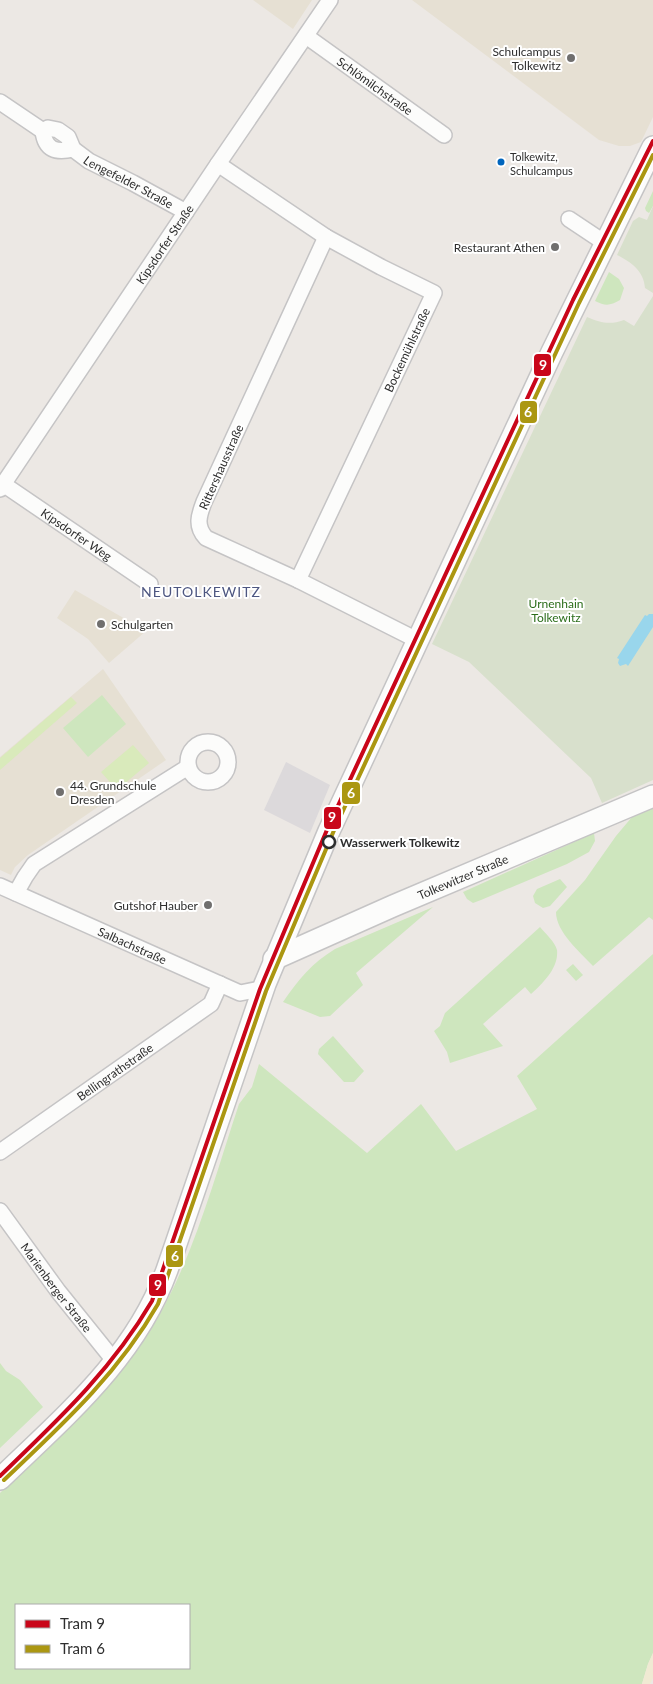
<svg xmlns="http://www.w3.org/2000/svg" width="653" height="1684" font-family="Lato,sans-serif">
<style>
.industrial{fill:#dcd9db}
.education{fill:#e6e0d3}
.green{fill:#cee6be;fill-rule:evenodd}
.sand{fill:#f0ead3}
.cemetery{fill:#d8e0cc}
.pitch{fill:#d9eabb}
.water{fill:#99d6ec}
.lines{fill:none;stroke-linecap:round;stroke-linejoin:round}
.minor-casing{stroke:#c5c4c5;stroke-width:18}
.secondary-casing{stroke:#c5c4c5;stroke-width:24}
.minor{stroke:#fcfcfb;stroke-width:15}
.secondary{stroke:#fcfcfb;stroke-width:21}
.tram-1-casing{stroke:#fff;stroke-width:8}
.tram-2-casing{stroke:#fff;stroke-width:8}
.tram-1{stroke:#c9061a;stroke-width:4}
.tram-2{stroke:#ab9712;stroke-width:4}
.poi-dot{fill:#706f6e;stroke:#fff;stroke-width:2}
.bus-dot{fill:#0065bd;stroke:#fff;stroke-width:2}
.stop-dot{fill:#fff;stroke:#2e2e2e;stroke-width:2.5}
.labels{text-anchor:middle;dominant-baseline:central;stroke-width:4;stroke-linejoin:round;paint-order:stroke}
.bus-label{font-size:11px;fill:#2e2e2e;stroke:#fff;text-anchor:start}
.poi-label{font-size:12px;fill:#2e2e2e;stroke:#fff;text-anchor:end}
.street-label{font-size:12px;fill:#2e2e2e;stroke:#fff}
.park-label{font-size:12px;fill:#2c6e1b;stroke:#fff}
.stop-label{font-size:12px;font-weight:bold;fill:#2e2e2e;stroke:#fff;text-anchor:start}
.neighbourhood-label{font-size:14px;letter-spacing:1px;fill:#4d5680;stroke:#fff}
.line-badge{stroke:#fff;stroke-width:2}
.badge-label{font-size:14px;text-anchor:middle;font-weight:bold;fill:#fff}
</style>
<rect width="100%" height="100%" fill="#ece8e4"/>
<!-- industrial -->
<path class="industrial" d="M286,762L330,785L310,833L264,810Z"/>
<!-- education -->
<path class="education" d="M253,0H312L293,29Z
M412,0H653V117L641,142L630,146H619L599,140Z
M75,590L146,631L109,663L88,639L57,618Z
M103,669L166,760L28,855L15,867L11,875L0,870V757Z"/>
<!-- green -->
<path class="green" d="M653,191V206L649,213L646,211L645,208Z
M609,272L619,279L624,288L620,300C610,306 605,306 595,301Z
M102,695L126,724L88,757L63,728Z
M653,808V920L649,917L593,966C580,952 556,932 556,912L585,880L616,836L632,817Z
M594,833L595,841L589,852L567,864L481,900L473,903L467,899L463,892Z
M560,879L567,887L550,906L543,908L535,903L533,896L537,889Z
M433,907L356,973L363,985L330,1016L320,1017L283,1002C298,980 312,963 335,949Z
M540,927C546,934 555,942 557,950C559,968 542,984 531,994L525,987L483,1024L503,1046L450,1063L447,1052L434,1031L440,1026L445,1013Z
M653,954V1653L648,1664L642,1684H0V1493L116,1377C183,1301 208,1197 239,1104L252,1087L259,1064L367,1153L421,1104L456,1151L537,1109L517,1076ZM16,1605H189V1668H16Z
M573,964L583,975L576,981L566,970Z
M333,1036L364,1071L354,1082H344L318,1054L319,1049Z
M0,1363L6,1371L20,1380L43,1407L0,1448Z"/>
<!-- sand -->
<path class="sand" d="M653,1653V1678L650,1684H642L648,1664Z"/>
<!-- cemetery -->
<path class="cemetery" d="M653,206V293L645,288C644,271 631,262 617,255L633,221L639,217L647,220Z
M653,296V780L602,803L591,778L469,662L432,644L587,317C601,323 610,325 624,320L634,326Z"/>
<!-- pitch -->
<path class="pitch" d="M71,697L77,703L0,770V758Z
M133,745L149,763L117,790L101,772Z"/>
<!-- water -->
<path class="water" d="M649,614H653V627L628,666L626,664L620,666L618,663L619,659L617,658L645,615L647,616Z"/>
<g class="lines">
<defs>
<g id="minor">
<path id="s1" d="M306,36L444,135"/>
<path d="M0,102L43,131"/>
<path id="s2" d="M43,131L48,128L58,130L68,137L73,149L89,161L133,183L186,212"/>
<path d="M43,131C45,150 56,153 73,149"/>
<path d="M218,164L326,237L381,267L434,293L298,580"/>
<path d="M569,219L605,243"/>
<path d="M326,237L204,502C199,515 195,526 206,538L298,580L417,640"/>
<path id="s3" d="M3,484L150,584"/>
<path id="s4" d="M0,489L218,164L330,0"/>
<circle cx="208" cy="762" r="20"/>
<path id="s5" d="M0,886L240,993L260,989L265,984"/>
<path d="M16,893L25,877L34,864L188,767"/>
<path id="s6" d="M0,1152L211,1004L220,984"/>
<path id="s7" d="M0,1211L58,1291L116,1363"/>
</g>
<g id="secondary">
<path id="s8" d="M274,959L393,906L653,796"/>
<path d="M0,1479C65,1416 135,1358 167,1270L265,984L329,831L552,352L653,147"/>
</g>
</defs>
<!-- minor casing -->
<use href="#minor" class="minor-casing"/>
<!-- secondary casing -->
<use href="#secondary" class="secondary-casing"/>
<!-- minor -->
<use href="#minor" class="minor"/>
<!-- secondary -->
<use href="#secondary" class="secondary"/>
<defs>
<path id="tram-1" d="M0,1476C58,1420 111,1371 152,1301L260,989L329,825L573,300L653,141"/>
<path id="tram-2" d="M4,1480C62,1425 118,1374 158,1304L266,991L335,828L579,303L653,155"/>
</defs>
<!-- tram-1 casing -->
<use href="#tram-1" class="tram-1-casing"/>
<!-- tram-2 casing -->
<use href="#tram-2" class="tram-2-casing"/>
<!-- tram-1 -->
<use href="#tram-1" class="tram-1"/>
<!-- tram-2 -->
<use href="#tram-2" class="tram-2"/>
</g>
<!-- markers -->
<g class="poi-dot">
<circle cx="571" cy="58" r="5"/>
<circle cx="555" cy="247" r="5"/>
<circle cx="101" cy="624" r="5"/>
<circle cx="60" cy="792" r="5"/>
<circle cx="208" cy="905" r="5"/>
</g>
<circle class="bus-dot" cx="501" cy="162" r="4.5"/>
<circle class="stop-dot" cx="329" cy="842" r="6"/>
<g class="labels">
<!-- bus labels -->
<g class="bus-label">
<text x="510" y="156">Tolkewitz,<tspan x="510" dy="14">Schulcampus</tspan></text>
</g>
<!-- poi labels -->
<g class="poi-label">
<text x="561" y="51">Schulcampus<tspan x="561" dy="14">Tolkewitz</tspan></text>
<text x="545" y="247">Restaurant Athen</text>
<text x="111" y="624" text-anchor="start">Schulgarten</text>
<text x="70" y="785" text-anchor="start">44. Grundschule<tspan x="70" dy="14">Dresden</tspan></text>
<text x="198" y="905">Gutshof Hauber</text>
</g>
<!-- street labels -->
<g class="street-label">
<text stroke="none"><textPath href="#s1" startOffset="85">Schlömilchstraße</textPath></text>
<text stroke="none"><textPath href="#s2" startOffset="106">Lengefelder Straße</textPath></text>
<text stroke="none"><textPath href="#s4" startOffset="295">Kipsdorfer Straße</textPath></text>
<text transform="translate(407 350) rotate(-65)">Bockemühlstraße</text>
<text transform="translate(221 467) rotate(-66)">Rittershausstraße</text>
<text stroke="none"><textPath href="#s3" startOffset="89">Kipsdorfer Weg</textPath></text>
<text stroke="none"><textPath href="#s8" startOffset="206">Tolkewitzer Straße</textPath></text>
<text stroke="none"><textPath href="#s5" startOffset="145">Salbachstraße</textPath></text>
<text stroke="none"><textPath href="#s6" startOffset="140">Bellingrathstraße</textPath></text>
<text stroke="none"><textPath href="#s7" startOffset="95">Marienberger Straße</textPath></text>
</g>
<!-- park labels -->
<g class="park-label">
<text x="556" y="603">Urnenhain<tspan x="556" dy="14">Tolkewitz</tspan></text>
</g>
<!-- stop labels -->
<g class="stop-label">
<text x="340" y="842">Wasserwerk Tolkewitz</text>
</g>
<!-- neighbourhood labels -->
<g class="neighbourhood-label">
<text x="201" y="591">NEUTOLKEWITZ</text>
</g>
</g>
<g class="line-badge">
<rect x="533" y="353" width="19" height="24" rx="5" fill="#c9061a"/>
<rect x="519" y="400" width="19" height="24" rx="5" fill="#ab9712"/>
<rect x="341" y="781" width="20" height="24" rx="5" fill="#ab9712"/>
<rect x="323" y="806" width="19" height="24" rx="5" fill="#c9061a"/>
<rect x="165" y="1244" width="19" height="24" rx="5" fill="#ab9712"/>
<rect x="148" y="1273" width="19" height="24" rx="5" fill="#c9061a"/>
</g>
<g class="badge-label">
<text x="543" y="370">9</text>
<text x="528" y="417">6</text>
<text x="351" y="798">6</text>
<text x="332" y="822">9</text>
<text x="175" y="1261">6</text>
<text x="158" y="1290">9</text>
</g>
<!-- legend -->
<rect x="15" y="1604" width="175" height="65" fill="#ffffff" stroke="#ababab"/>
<rect x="25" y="1620" width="25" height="8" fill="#c9061a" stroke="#ababab"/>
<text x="60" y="1629" font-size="15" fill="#2e2e2e">Tram 9</text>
<rect x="25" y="1645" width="25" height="8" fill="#ab9712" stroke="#ababab"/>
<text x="60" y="1654" font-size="15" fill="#2e2e2e">Tram 6</text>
</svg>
